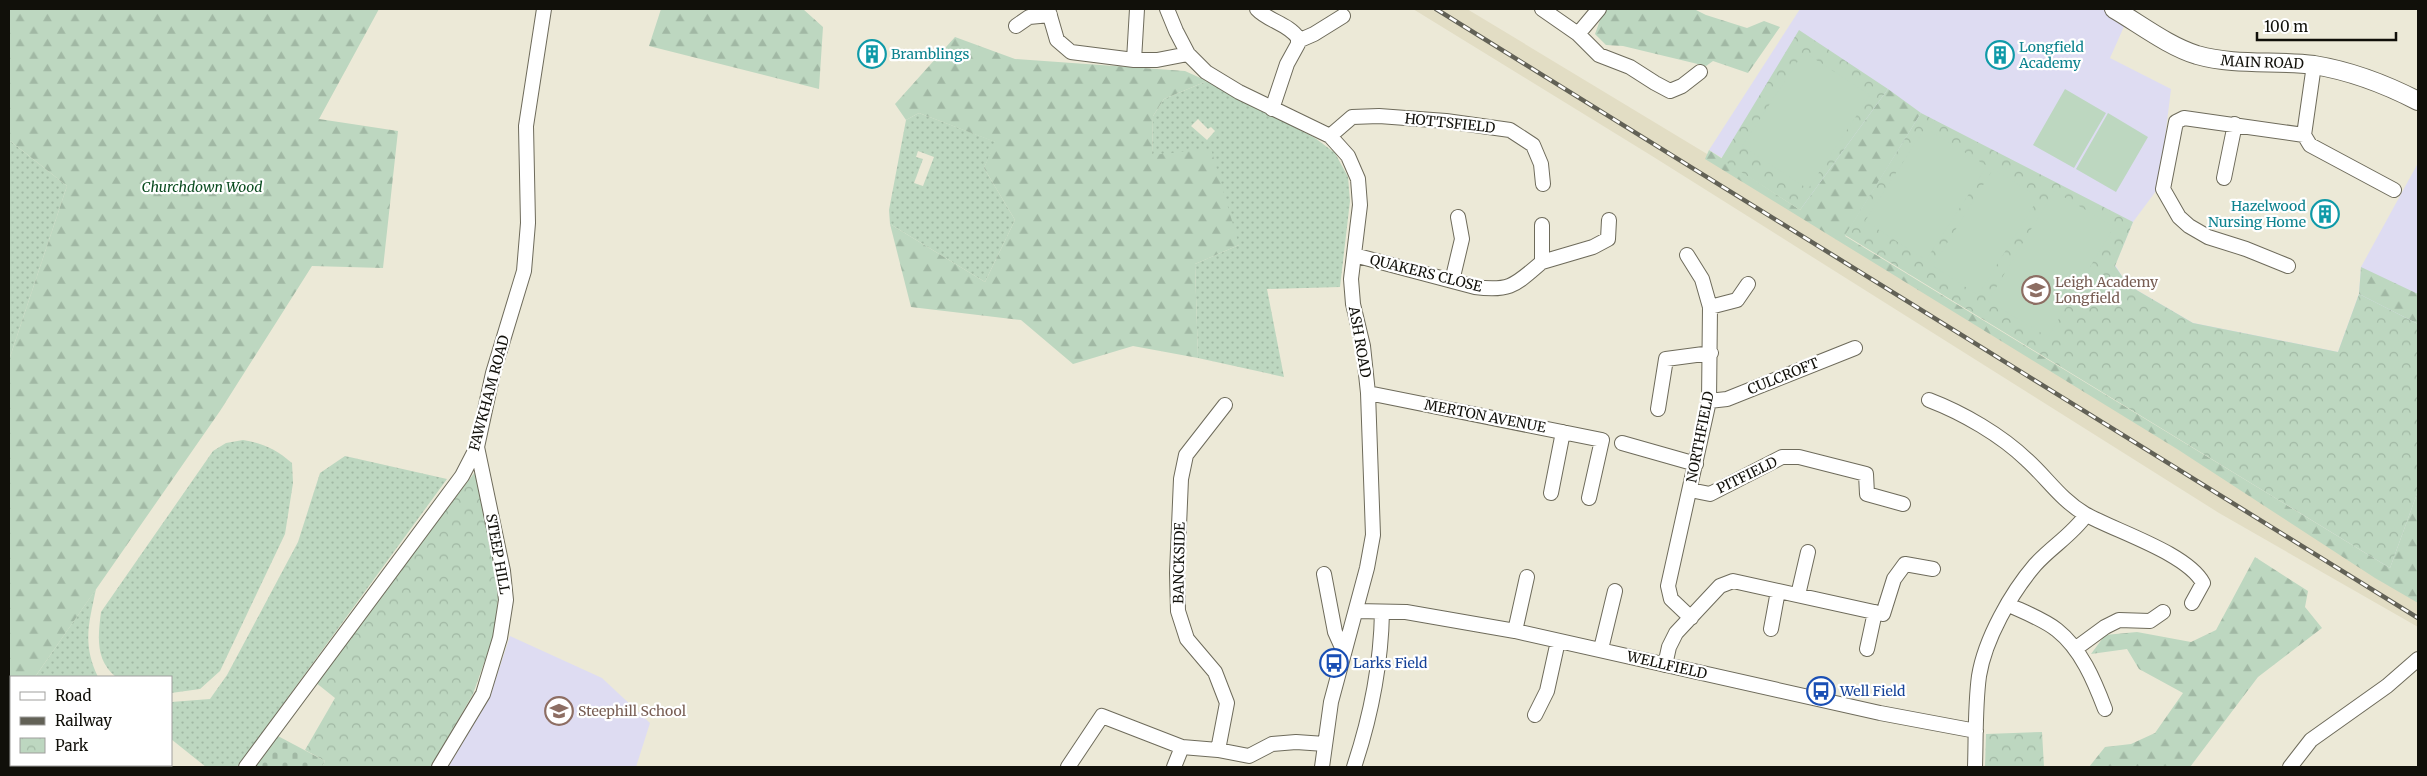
<svg xmlns="http://www.w3.org/2000/svg" width="2427" height="776" font-family="Merriweather,serif">
<style>
.education{fill:#dedcf2}
.built{fill:#e2ddc4}
.grass{fill:url(#grass-dots);fill-rule:evenodd}
.forest{fill:url(#forest-firs)}
.cemetery{fill:url(#cemetery-stones)}
.park{fill:url(#park-crowns)}
.pitch{fill:#bdd7c0}
.lines{fill:none;stroke-linecap:round;stroke-linejoin:round}
.minor-casing{stroke:#6e6b5b;stroke-width:16}
.major-casing{stroke:#6e6b5b;stroke-width:20}
.minor{stroke:#fff;stroke-width:14}
.major{stroke:#fff;stroke-width:18}
.rail-casing{stroke:#626156;stroke-width:4.5}
.rail{stroke:#fff;stroke-width:2.5;stroke-dasharray:8;stroke-linecap:butt}
.labels{text-anchor:middle;dominant-baseline:central;stroke-width:4.5;stroke-linejoin:round;paint-order:stroke}
.culture-label{font-size:14px;fill:#0d838f;stroke:#fff;text-anchor:start}
.street-label{font-size:14px;fill:#11100a;stroke:#fff}
.park-label{font-size:14px;font-style:italic;fill:#0a4b1f;stroke:#fff}
.education-label{font-size:14px;fill:#785e54;stroke:#fff;text-anchor:start}
.transit-label{font-size:14px;fill:#164399;stroke:#fff;text-anchor:start}
</style>
<defs>
<pattern id="grass-dots" width="8" height="8" patternUnits="userSpaceOnUse" patternTransform="scale(1.25)"><rect width="8" height="8" fill="#bdd7c0"/><path d="M2 2h.1M6 6h.1" fill="none" stroke="#a1b8a4" stroke-width="1.8" stroke-linecap="round"/></pattern>
<pattern id="forest-firs" width="22" height="20" patternUnits="userSpaceOnUse" patternTransform="scale(1.25)"><rect width="22" height="20" fill="#bdd7c0"/><path d="M5 1l3.5 6h-7zM16 11l3.5 6h-7z" fill="#a1b8a4"/></pattern>
<pattern id="cemetery-stones" width="16" height="16" patternUnits="userSpaceOnUse" patternTransform="scale(1.25)"><rect width="16" height="16" fill="#bdd7c0"/><path d="M2 7V4a2 2 0 0 1 4 0v3zM10 15v-3a2 2 0 0 1 4 0v3z" fill="#a1b8a4"/></pattern>
<pattern id="park-crowns" width="20" height="18" patternUnits="userSpaceOnUse" patternTransform="scale(1.25)"><rect width="20" height="18" fill="#bdd7c0"/><path d="M2 6a3 3 0 1 1 6 0M12 15a3 3 0 1 1 6 0" fill="none" stroke="#a1b8a4"/></pattern>
</defs>
<rect width="100%" height="100%" fill="#ece9d7"/>
<!-- education -->
<path class="education" d="M1800,9H2103L2126,22L2110,58L2171,89L2159,187L2133,222L2115,265L2128,285L2193,323L2338,352L2359,294L2361,267L2418,163V491L2390,568L1709,150Z
M510,636L602,678L650,723L636,767H448L489,699Z"/>
<!-- built -->
<path class="built" d="M1413,9H1467L1800,210L2418,601V627L2219,513L1652,156Z"/>
<!-- grass -->
<path class="grass" d="M1207,81L1315,138L1335,153L1348,177L1350,201L1340,287L1267,289L1284,377L1198,358L1195,264L1239,245L1152,155L1153,116L1164,99ZM1198,119L1208,129L1211,127L1215,131L1207,140L1191,126Z
M919,113L996,142L984,168L1015,220L985,282L890,224L889,210L906,120ZM918,151L934,157L923,186L914,183L923,159L916,157Z
M9,140L67,186L9,360Z
M243,440C263,443 276,449 292,463L293,483L285,534L220,671L200,689L171,693V677H116C95,660 98,636 101,612L213,451L226,443Z
M345,456L447,479L237,767H206L171,739V702L210,699L227,675L298,542L320,473Z
M96,589C89,623 82,644 98,677H35Z
M11,711V765H140L139,767H9V715Z"/>
<!-- forest -->
<path class="forest" d="M9,9H379L319,119L398,131L383,268L312,266L220,411L35,677H11V711L9,715V360L67,186L9,140Z
M661,9H803L823,27L819,89L649,46Z
M1604,9H1694L1706,15L1747,28L1764,21L1780,27L1748,73L1713,61L1706,66L1623,46L1606,45L1595,34Z
M955,37L1015,59L1185,71L1207,81L1164,99L1153,116L1152,155L1211,149L1239,245L1195,264L1198,358L1133,346L1073,364L1021,320L911,307L890,224L985,282L1015,220L984,168L995,142L919,113L906,120L895,104Z
M1888,89L1921,113L1845,236L2390,568L2418,491V603L2375,578L2177,449L1705,159L1709,150L1800,210Z
M2361,267L2418,294V324L2359,294Z
M2255,557L2308,591L2305,607L2322,628L2258,677L2190,767H2089L2105,747L2131,744L2155,733L2183,693L2139,669L2127,649L2091,654L2105,635L2137,632L2191,642L2216,630Z"/>
<!-- cemetery -->
<path class="cemetery" d="M276,735L325,761L322,767H256Z"/>
<!-- park -->
<path class="park" d="M1799,30L1888,89L1800,210L1721,159Z
M1921,113L2133,222L2115,266L2128,285L2193,323L2338,352L2359,294L2418,324V491L2390,568L1845,235Z
M475,472L499,589L494,635L473,694L431,767H322L325,761L305,750L335,698L315,682Z
M2042,732L2044,767H1985L1986,734Z"/>
<!-- pitch -->
<path class="pitch" d="M1804,52L1870,95L1808,189L1742,146Z
M2065,89L2106,113L2074,168L2033,145Z
M2108,113L2148,137L2116,192L2076,169Z
M1925,128L1987,166L1926,260L1865,221Z
M1993,169L2039,197L1978,295L1933,266Z
M2054,191L2114,227L2048,337L1988,301Z"/>
<g class="lines">
<defs>
<path id="minor" d="M1048,9L1057,40L1071,52L1134,60H1157L1188,54
M1167,9L1176,31L1188,54L1206,72L1239,92L1330,136L1348,156L1358,179L1360,205L1351,279L1353,304L1363,346L1368,393L1373,535L1367,568L1331,702L1322,767
M1257,9C1268,21 1289,24 1298,38V44L1287,64L1272,109
M1542,9L1578,34L1599,55L1630,67L1655,83L1670,91L1682,86L1700,72
M1016,26L1029,17L1050,15
M1578,34L1599,9
M1298,41L1314,34L1343,16
M1134,60L1137,9
M2314,65L2304,135L2310,145L2394,190
M1330,136L1352,117L1379,116L1446,121L1510,130L1533,145L1541,164L1543,184
M2224,178L2235,124
M1354,255L1475,287C1511,292 1516,284 1542,262V225
M1687,255L1702,279L1710,307L1709,401L1668,586L1671,599L1691,618
M1542,262L1593,247L1608,239L1609,220
M2288,266L2246,249L2208,237L2189,226L2179,217L2163,189L2176,122L2184,118L2304,135
M1452,281L1462,239L1458,217
M1710,307L1737,300L1748,284
M1368,393L1602,440L1589,498
M1929,400C1963,413 2001,435 2027,460C2047,478 2061,500 2085,514C2115,531 2187,553 2203,583L2192,603
M1709,401L1727,399L1855,348
M1658,409L1666,359L1711,353
M1622,443L1696,464
M1690,490L1710,494L1782,457H1799L1866,474L1867,494L1903,504
M1551,493L1563,432
M1324,574L1335,632L1344,652
M1798,595L1808,552
M2009,605C2024,612 2043,619 2057,630C2081,649 2094,680 2105,709
M1356,611L1406,612L1515,631L1880,713L1976,731
M1771,629L1778,591
M1515,631L1527,577
M1601,649L1615,591
M1867,649L1875,612
M2075,649L2105,627L2119,620L2150,621L2163,612
M1665,665L1669,647L1676,633L1720,586L1733,581L1883,614L1894,579L1905,564L1933,569
M1535,715L1547,691L1558,641
M1218,750L1227,703L1215,672L1187,639L1178,611L1177,573L1181,479L1186,455L1225,405
M246,767L462,476L477,447L493,373L524,271L528,223L526,126L544,9
M439,767L483,694L500,638L506,600L503,571L477,447
M1068,767L1102,716L1182,747L1218,750L1249,756L1272,744L1296,742L1325,744
M1174,767L1182,747
M1354,767C1371,716 1381,666 1382,612
M1975,767C1976,737 1975,706 1979,676C1985,639 2011,593 2035,565C2051,547 2072,535 2086,515
M2290,767L2311,740L2387,686L2418,659"/>
<g id="major">
<path id="s1" d="M2114,9C2140,24 2168,46 2197,55C2236,66 2275,60 2314,65C2351,71 2385,84 2418,101"/>
</g>
</defs>
<!-- minor casing -->
<use href="#minor" class="minor-casing"/>
<!-- major casing -->
<use href="#major" class="major-casing"/>
<!-- minor -->
<use href="#minor" class="minor"/>
<!-- major -->
<use href="#major" class="major"/>
<defs>
<path id="rail" d="M1436,9L2418,618"/>
</defs>
<!-- rail casing -->
<use href="#rail" class="rail-casing"/>
<!-- rail -->
<use href="#rail" class="rail"/>
</g>
<!-- icons -->
<defs>
<symbol id="building-ring" viewBox="-11 -11 22 22"><circle r="9.5" fill="#fff" stroke="#0f9aa8" stroke-width="1.5"/><path d="M-4-6H4V6H1V3H-1V6H-4ZM-2.5-4.3h1.7v1.8h-1.7ZM.8-4.3h1.7v1.8H.8ZM-2.5-1h1.7V.8h-1.7ZM.8-1h1.7V.8H.8Z" fill="#0f9aa8"/></symbol>
<symbol id="school-ring" viewBox="-11 -11 22 22"><circle r="9.5" fill="#fff" stroke="#8d6e63" stroke-width="1.5"/><path d="M0-5L7-2L0 1L-7-2ZM-4 1L0 2.5L4 1V4Q0 6-4 4Z" fill="#8d6e63"/></symbol>
<symbol id="bus-ring" viewBox="-11 -11 22 22"><circle r="9.5" fill="#fff" stroke="#1a4fb4" stroke-width="1.5"/><path d="M-5-6H5V4H4V6H2V4H-2V6H-4V4H-5ZM-3.5-4V0h7V-4ZM-3.5 1.2v1.5H-2V1.2ZM2 1.2v1.5H3.5V1.2Z" fill="#1a4fb4"/></symbol>
</defs>
<g fill-rule="evenodd">
<use href="#building-ring" x="856" y="38" width="32" height="32"/>
<use href="#building-ring" x="1984" y="39" width="32" height="32"/>
<use href="#building-ring" x="2309" y="198" width="32" height="32"/>
<use href="#school-ring" x="2020" y="274" width="32" height="32"/>
<use href="#bus-ring" x="1318" y="647" width="32" height="32"/>
<use href="#bus-ring" x="1805" y="675" width="32" height="32"/>
<use href="#school-ring" x="543" y="695" width="32" height="32"/>
</g>
<g class="labels">
<!-- culture labels -->
<g class="culture-label">
<text x="2019" y="47">Longfield<tspan x="2019" dy="16">Academy</tspan></text>
<text x="891" y="54">Bramblings</text>
<text x="2306" y="206" text-anchor="end">Hazelwood<tspan x="2306" dy="16">Nursing Home</tspan></text>
</g>
<!-- street labels -->
<g class="street-label">
<text stroke="none"><textPath href="#s1" startOffset="161">MAIN ROAD</textPath></text>
<text transform="translate(1450 123) rotate(6)">HOTTSFIELD</text>
<text transform="translate(1426 273) rotate(14)">QUAKERS CLOSE</text>
<text transform="translate(1360 342) rotate(80)">ASH ROAD</text>
<text transform="translate(1783 376) rotate(-22)">CULCROFT</text>
<text transform="translate(489 393) rotate(-75)">FAWKHAM ROAD</text>
<text transform="translate(1485 416) rotate(11)">MERTON AVENUE</text>
<text transform="translate(1700 437) rotate(-79)">NORTHFIELD</text>
<text transform="translate(1747 475) rotate(-26)">PITFIELD</text>
<text transform="translate(498 554) rotate(80)">STEEP HILL</text>
<text transform="translate(1179 563) rotate(-89)">BANCKSIDE</text>
<text transform="translate(1667 665) rotate(13)">WELLFIELD</text>
</g>
<!-- park labels -->
<g class="park-label">
<text x="202" y="187">Churchdown Wood</text>
</g>
<!-- education labels -->
<g class="education-label">
<text x="2055" y="282">Leigh Academy<tspan x="2055" dy="16">Longfield</tspan></text>
<text x="578" y="711">Steephill School</text>
</g>
<!-- transit labels -->
<g class="transit-label">
<text x="1353" y="663">Larks Field</text>
<text x="1840" y="691">Well Field</text>
</g>
</g>
<!-- border -->
<rect width="2427" height="776" fill="none" stroke="#11100a" stroke-width="20"/>
<!-- legend -->
<rect x="10" y="676" width="162" height="90" fill="#ffffff" stroke="#a09f9d"/>
<rect x="20" y="692" width="25" height="8" fill="#ffffff" stroke="#a09f9d"/>
<text x="55" y="701" font-size="15" fill="#11100a">Road</text>
<rect x="20" y="717" width="25" height="8" fill="#626156" stroke="#a09f9d"/>
<text x="55" y="726" font-size="15" fill="#11100a">Railway</text>
<rect x="20" y="738" width="25" height="15" fill="url(#park-crowns)" stroke="#a09f9d"/>
<text x="55" y="751" font-size="15" fill="#11100a">Park</text>
<!-- scale -->
<path d="M2257 32v8h139v-8" fill="none" stroke="#11100a" stroke-width="2.5"/>
<text x="2264" y="32" font-size="15" fill="#11100a" stroke="#ffffff" stroke-width="4" paint-order="stroke">100 m</text>
</svg>
